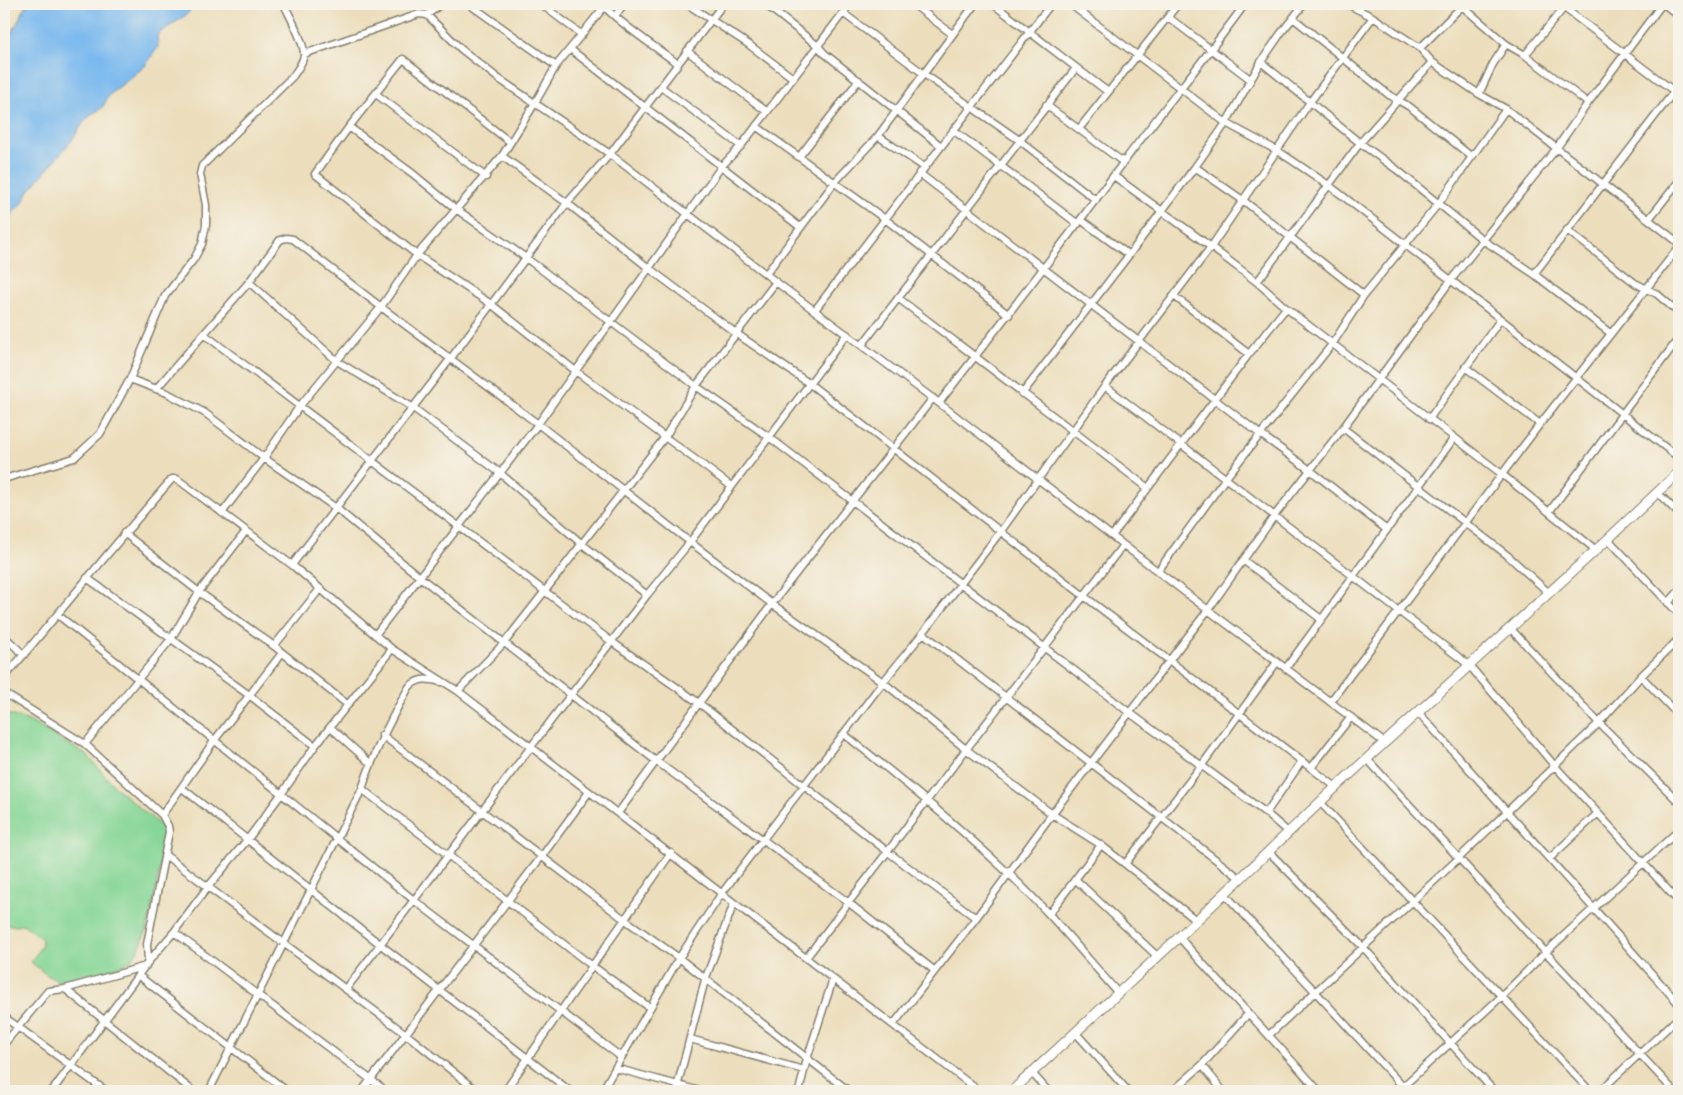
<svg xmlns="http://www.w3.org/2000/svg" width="1683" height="1095" font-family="Delius,sans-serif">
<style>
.green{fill:#86d696;stroke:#517959}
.water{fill:#7ab9ee;stroke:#4b6a85}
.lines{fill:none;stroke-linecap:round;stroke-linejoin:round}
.street-casing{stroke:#847d6c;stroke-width:9}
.secondary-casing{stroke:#847d6c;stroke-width:11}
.street{stroke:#fff;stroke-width:6}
.secondary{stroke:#fff;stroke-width:9}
</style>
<rect width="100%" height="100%" fill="#f7f3e8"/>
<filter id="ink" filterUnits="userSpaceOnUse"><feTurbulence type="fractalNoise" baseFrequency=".02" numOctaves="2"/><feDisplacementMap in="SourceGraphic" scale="10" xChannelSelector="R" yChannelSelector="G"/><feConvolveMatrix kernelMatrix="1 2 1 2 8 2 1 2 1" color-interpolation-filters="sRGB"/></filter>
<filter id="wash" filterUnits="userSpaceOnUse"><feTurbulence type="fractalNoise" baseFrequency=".0096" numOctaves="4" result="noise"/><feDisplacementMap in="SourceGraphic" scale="20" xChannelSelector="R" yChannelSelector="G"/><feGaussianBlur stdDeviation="1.12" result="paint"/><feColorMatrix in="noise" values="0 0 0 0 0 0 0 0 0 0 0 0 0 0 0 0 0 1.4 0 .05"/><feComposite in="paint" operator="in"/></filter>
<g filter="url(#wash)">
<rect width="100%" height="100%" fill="#ecdebc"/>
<!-- green -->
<path class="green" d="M4,713L29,721L87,755L114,786L161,826L164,839C158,871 153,935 131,960C126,966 101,972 92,976C62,987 55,983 31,962L42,945V939L23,924L16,926L6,924L4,927Z"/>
<!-- water -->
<path class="water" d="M27,4H197L186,15L157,35L158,47L145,66L109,95L102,108L92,114L83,123L72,140L28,192L22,204L14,211L4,233V48Z"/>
</g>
<g filter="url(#ink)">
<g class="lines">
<defs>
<path id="street" d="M469,4L556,66
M541,4L582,35
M603,4C609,16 664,53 678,64
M687,4L748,44L793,78
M765,4L818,46L824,53L941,146
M913,4L952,34
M993,4L1108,92
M1070,4L1226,123L1278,151L1330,186L1679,458
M1347,4L1373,17L1420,48L1432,62L1479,94L1506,109L1679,243
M1559,4L1679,95
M1664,4L1679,16
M1462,6L1506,44L1525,55L1588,103
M843,13L924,74L1019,140L1096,200
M427,15L441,4
M615,16L624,4
M1168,17L1250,79
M1293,18L1389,95L1410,107L1472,157
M1420,48L1464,4
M570,49L800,227
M687,51L766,111
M304,54L419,14L427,15L461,49L499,79L610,154L776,282L939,403L1208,610L1385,743
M1525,55L1567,4
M1261,62L1360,143L1396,169L1483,240L1534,274L1610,333
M661,87L741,146
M376,94L486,177
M1479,94L1493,64L1506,44
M1046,105L1123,162
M756,126L885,219L1009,315
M349,127L412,173L456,209L526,258L696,386L769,437L1130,713L1266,813L1289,833
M1079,129L1178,4
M953,130L1078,224
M878,136L924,167
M510,142L403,59L349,127L315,174L417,255L491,304L577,372L731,486
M502,156L567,203L650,269L737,334L810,384L1084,596L1336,787
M799,157L859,80
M1195,167L1244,201L1364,295
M919,173L1260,434L1310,470L1387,530
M1114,176L1211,247L1257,282L1286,308L1503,475L1596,550
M1649,219L1679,181
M1081,220L1129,255
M1567,230L1635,283L1657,294L1679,313
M766,274L834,183L878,136L975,4
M1534,274L1679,85
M249,282L337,361L412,407L500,473L582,544L647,595
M1257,282L1360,143L1432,62
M1174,296L1249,354
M898,298L1148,488
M815,310L1051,4
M204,334L612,642L699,703L888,852L976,918
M862,345L1076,68
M1465,367L1540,424
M130,379L167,393L205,413L264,458L336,508L421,578L656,761L849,903L935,971
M1105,386L1469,665L1554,765L1679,902
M156,389L249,282L280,240L286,238L293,239L381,307L538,424L690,542L772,604L883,682L967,750L1052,814L1101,845L1196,920
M1022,394L1129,255L1195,167L1226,123L1261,62L1281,33L1304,4
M939,403C1001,323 1063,244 1123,163C1163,109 1206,58 1245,4
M1429,419L1500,320
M1343,428L1507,555L1549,593
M4,479L74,458L100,434L130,379L165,296L194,259L202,244L206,225V205L200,174L202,166L293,76C297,70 303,63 304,55C305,43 289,15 284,4
M1658,493L1679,514
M1549,512L1679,338
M222,513L264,458L299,407L381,307L417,255L502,156L535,103L556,66L604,7
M124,533L199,592L274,646L348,705
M1112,536L1249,354L1286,308
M1608,539L1679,614
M1243,560L1321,619
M292,565L451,358L567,203L610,154L723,4
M1158,571L1225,479L1333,343L1364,295L1439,203L1506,109
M87,578L249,695L315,746
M1668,603L1679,591
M58,615L415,901L621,1057
M1510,628L1599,723L1679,802
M923,633L1241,879
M375,635L538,424L721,167L741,146L850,4
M4,636L24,655
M274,646L320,589
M1286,668L1454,438
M1641,676L1679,716
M4,678C60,612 114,545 172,479H177L292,565L392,649L458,691L979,1091
M458,691L505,642L545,591L665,437L696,386L776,282
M4,693L85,744L162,815
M1330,702L1540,424L1679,247
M1418,712L1679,1004
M330,727L370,763
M844,734C900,778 955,823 1007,872C1047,909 1082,952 1118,993
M382,735L624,919L679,958L849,1091
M85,744L171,639L199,592L246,531
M1367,759L1674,1091
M1311,768L1351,717
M182,788L381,945L570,1091
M362,789L591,965L649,1007
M1320,802L1590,1091
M618,813L772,604L933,398
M1266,813L1302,761
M1269,852L1362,946L1494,1091
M165,855L406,1034L477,1091
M1550,858L1598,813
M1125,864L1202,765L1277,662
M1075,879L1157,956
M1225,894L1407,1091
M1049,914L1101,845
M174,932L386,1091
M1179,937C1225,989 1273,1039 1319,1091
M806,958L1123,545
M148,962L147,944L169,832L168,826L162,815L214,741L282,653
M139,976L287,1091
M65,989L193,1091
M346,989L647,595L690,542L847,334
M4,1017L106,1091
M893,1025L976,918L1052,814L1208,610L1275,515L1343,428L1451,280L1556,149L1588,103L1662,4
M1075,1032L1128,1091
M1269,1035L1459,858L1599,723L1641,676L1679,639
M690,1039L804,1070
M4,1044L48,991L65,989L146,966
M1202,1065L1223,1091
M615,1068L700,1091
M1031,1072L1048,1091
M52,1091L148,962L174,932L207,888L248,839L282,793L315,746L392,649
M209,1091L362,789C374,752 390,720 409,687C419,677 428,679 441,682
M362,1091L542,856L589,792
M505,1091L671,853
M602,1091L679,958L722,893L883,682L923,633L1001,531L1105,386L1211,247L1310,102L1373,17
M676,1091L705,980L734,903
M799,1091L807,1059L833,979
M1173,1091L1202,1065L1248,1014
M1398,1091L1502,996L1546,952L1679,830
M1600,1091L1679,1017"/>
<path id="secondary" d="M1012,1091L1179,937L1336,787L1608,539L1679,472"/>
</defs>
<!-- street casing -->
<use href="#street" class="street-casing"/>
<!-- secondary casing -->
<use href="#secondary" class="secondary-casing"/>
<!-- street -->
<use href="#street" class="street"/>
<!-- secondary -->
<use href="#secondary" class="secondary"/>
</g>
</g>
<!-- margin -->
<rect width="1683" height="1095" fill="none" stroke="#f7f3e8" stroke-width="20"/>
</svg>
